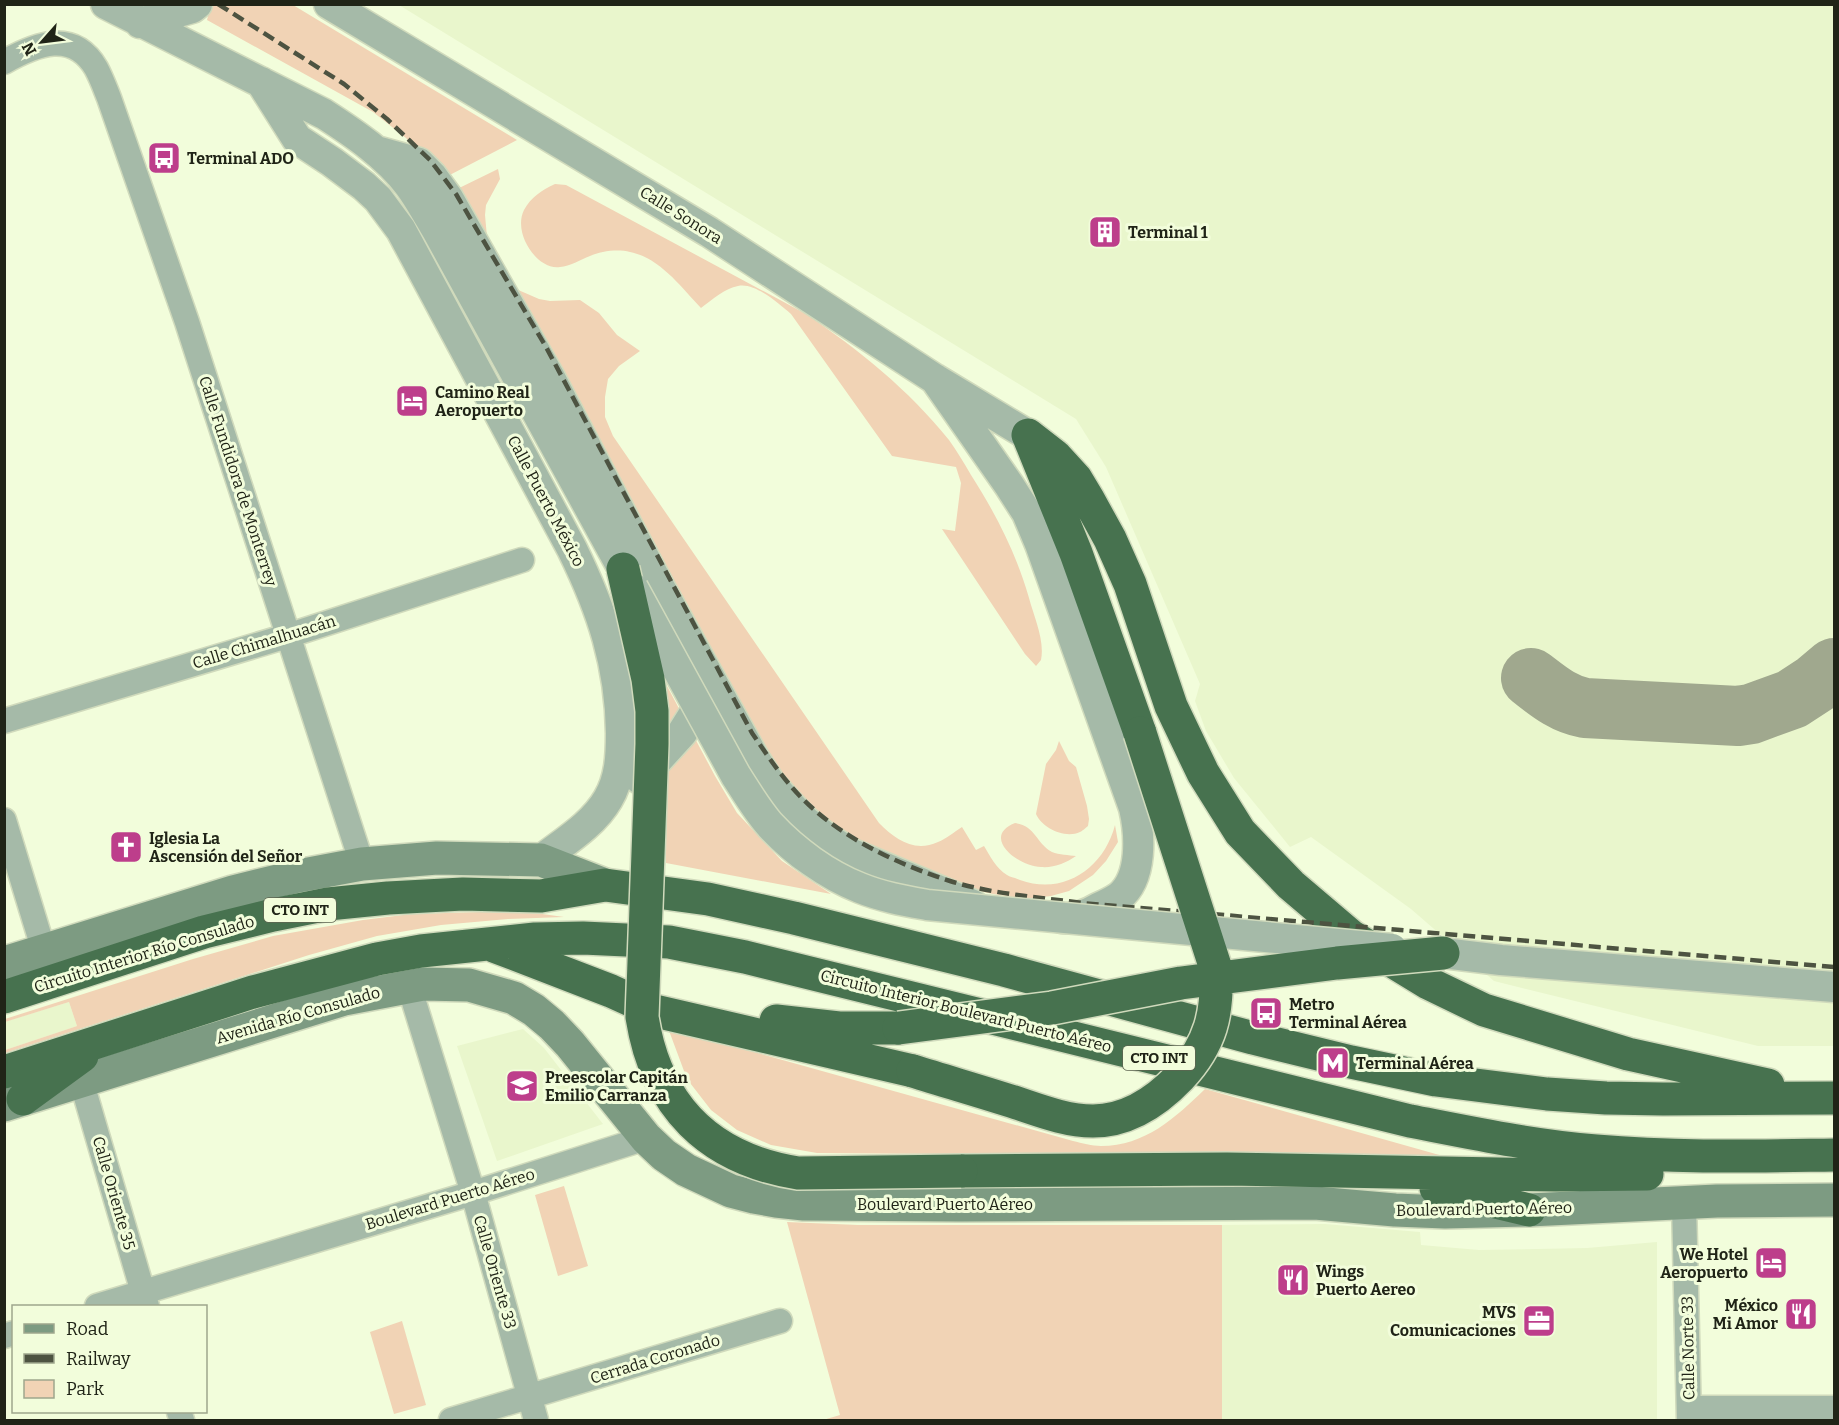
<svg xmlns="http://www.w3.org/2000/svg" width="1839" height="1425" font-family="Bitter,serif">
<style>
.built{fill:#e9f6cc}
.green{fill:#f1d3b5}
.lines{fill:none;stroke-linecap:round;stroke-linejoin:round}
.taxiway{stroke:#a0a88e;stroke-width:60}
.minor-casing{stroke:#d0dabc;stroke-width:27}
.tertiary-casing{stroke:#d0dabc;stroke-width:33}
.secondary-casing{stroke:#d0dabc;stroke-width:36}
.motorway-casing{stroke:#d0dabc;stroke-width:36}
.minor{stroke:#a5baa8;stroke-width:24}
.tertiary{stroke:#a5baa8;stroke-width:30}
.secondary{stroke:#7d9b82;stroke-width:33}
.motorway{stroke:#47724f;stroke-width:33}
.rail{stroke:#4d5341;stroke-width:4.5;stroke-dasharray:12 6;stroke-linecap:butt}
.tertiary-bridge-casing{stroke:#d0dabc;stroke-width:33;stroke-linecap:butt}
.motorway-bridge-casing{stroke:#d0dabc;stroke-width:36;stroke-linecap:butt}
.tertiary-bridge{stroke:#a5baa8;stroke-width:30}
.motorway-bridge{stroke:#47724f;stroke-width:33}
.labels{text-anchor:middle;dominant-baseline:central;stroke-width:6;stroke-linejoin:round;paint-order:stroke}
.shield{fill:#f2fddb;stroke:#5f6552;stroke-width:1.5}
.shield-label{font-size:15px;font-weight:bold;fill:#202417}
.poi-label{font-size:16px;font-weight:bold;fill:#202417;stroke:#f2fddb;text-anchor:start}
.street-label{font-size:16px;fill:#202417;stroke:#f2fddb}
</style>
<rect width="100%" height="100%" fill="#f2fddb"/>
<!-- built -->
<path class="built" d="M399,5H1834V1046H1758L1494,981L1411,909L1311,837L1290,847L1234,778L1206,731L1195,701L1200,684L1106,467L1076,419Z
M69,1002L77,1026L5,1050L4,1022Z
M523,1029L544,1048L603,1124L497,1161L457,1046Z
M1325,1224L1420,1232L1421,1245L1479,1250L1587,1248L1657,1242V1420H1222V1225Z"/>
<!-- green -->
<path class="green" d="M211,5H293L517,140L442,179L406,138L373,112L207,20Z
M498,169L500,179L486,205L485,215L487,237L451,192Z
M555,184L566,185L806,314C859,350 909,390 949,440C957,451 964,463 971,475C996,514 1016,553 1029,598C1034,617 1045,640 1041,660L1036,666L1025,654L942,529L955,531L961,483L956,467L892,456L791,314C779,304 755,282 738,286C725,288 712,300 701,308C681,287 660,258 630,252C618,249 601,251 590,256C580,260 570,266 560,267C544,269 531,254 525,241C521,232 519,220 524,210C531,197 542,190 555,184Z
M516,289L539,299L550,301L580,300L599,313L617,335L640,351L619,366L608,379L605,397V417L613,436L879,823C895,839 914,853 938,842C946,839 954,832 962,827L976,850L984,846C990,856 996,868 1007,875C1010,877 1016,878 1020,880C1064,896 1104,868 1115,825L1118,842L1106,861L1093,875L1069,891L1051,896L1024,899L993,894L956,886L877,853L807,808L774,770Z
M667,686L715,776L737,813L782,861L831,894L666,863Z
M1059,741L1069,761L1076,767L1087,806L1089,819L1088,826C1087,827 1081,832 1080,832C1065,839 1042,828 1036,814L1046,764L1056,750Z
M1015,823C1036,826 1035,842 1052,852C1059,855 1069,855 1076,856C1066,863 1054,868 1041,867C1019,867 980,837 1015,823Z
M481,912L535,913L564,917L508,919L441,925L377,936L309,955L5,1053V1050L77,1026L69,1002L5,1022V1019L193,959L273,936L363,920L411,914Z
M668,1028L1073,1141C1082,1143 1092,1146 1101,1146C1145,1146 1175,1118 1205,1089L1450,1158L817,1153L771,1145L737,1130L711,1110L687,1079Z
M564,1186L588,1266L558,1276L535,1195Z
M787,1222L858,1225H1222V1420H823L840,1415Z
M402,1321L426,1405L394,1414L370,1332Z"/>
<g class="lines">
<!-- taxiway -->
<path class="taxiway" d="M1531,678C1548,691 1563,704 1585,708L1738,716L1751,714L1792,699L1815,684L1834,668"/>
<defs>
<path id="minor" d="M4,62C36,44 73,29 96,68C101,77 105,88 109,98L187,322L362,864
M4,721L287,636L522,560
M4,820L44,951
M409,986L473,1193L536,1420
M81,1080L147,1306
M1684,1203L1689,1420
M97,1306L473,1193L646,1138
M4,1336L14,1333
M1689,1408H1834
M179,1412L182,1420
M451,1420L780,1321"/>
<path id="tertiary" d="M106,4L324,114C355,134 386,155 409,185C420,200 429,217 438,232L623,569
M329,4L709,232L935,379L1028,435
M140,23L192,8L197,4
M261,82L297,139L332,162L364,186L378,199L401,230L572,549C602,610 620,664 621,733C621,756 620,779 608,799C593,825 564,842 541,860
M376,151L419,163L432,176L448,198L550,378L660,588L754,758L770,783L789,804L805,821L828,839L850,853L973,905
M935,379L1009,485L1027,513L1040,544L1134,808C1140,834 1143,878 1119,897C1113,901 1105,905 1098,908C1088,914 1074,919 1062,918
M640,779L682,733L711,687
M1443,953L1501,960L1834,987"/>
<path id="secondary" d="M4,963L233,892L298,876L362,864L437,858L541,860L605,885
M4,1105L344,999L423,984L469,985L514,998L534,1010L552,1025L570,1044L646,1138L664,1155L686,1170L731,1191L754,1197L776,1201L804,1204L960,1205L1315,1203L1395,1210L1445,1212L1529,1210L1717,1201L1834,1200"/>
<path id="motorway" d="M1028,435L1055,456L1076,479L1088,499L1110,539L1130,584L1171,706L1203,773L1240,832L1291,885L1351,936L1428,983L1484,1010L1628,1054L1768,1085
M1029,437L1076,553L1140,733
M494,946L611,991L655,1011L913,1071
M4,997L204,932L273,915L328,904L388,898L463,894L541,896L605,885L708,899L794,918L1004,970L1253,1038L1351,1062L1436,1080L1547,1094L1606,1098L1663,1099L1834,1098
M776,1021L839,1028H899
M4,1072L253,992L377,959L421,951L535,939L583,938L669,942L745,957L1410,1121C1472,1133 1533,1146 1596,1151C1675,1158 1755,1156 1834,1155
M23,1099L82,1056
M961,1171L1227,1169L1556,1175L1647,1174
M1436,1188L1529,1210"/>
</defs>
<!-- minor casing -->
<use href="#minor" class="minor-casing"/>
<!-- tertiary casing -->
<use href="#tertiary" class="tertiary-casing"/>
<!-- secondary casing -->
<use href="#secondary" class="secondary-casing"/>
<!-- motorway casing -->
<use href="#motorway" class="motorway-casing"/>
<!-- minor -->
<use href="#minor" class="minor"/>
<!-- tertiary -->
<use href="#tertiary" class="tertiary"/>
<!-- secondary -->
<use href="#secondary" class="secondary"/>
<!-- motorway -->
<use href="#motorway" class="motorway"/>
<!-- rail -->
<path class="rail" d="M218,4L344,84L387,119L430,160L456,194L546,347L752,733C769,758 787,785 809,805C848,841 900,865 950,881C992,894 1038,897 1082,903L1834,967"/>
<defs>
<path id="tertiary-bridge" d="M633,588L736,776C747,793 757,810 770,825C794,851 827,875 860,888C882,897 905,901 927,905L1392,949"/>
<path id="motorway-bridge" d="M623,569L648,679L652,711V744L642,1017C656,1106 709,1159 798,1173L961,1171
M899,1028L1052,1008L1181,983L1337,963L1443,953
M913,1071C948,1082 983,1092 1017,1103C1041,1111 1067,1121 1093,1121C1127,1121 1157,1101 1180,1077C1211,1044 1218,1013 1216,969L1140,733"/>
</defs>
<!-- tertiary-bridge casing -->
<use href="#tertiary-bridge" class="tertiary-bridge-casing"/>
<!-- motorway-bridge casing -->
<use href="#motorway-bridge" class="motorway-bridge-casing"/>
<!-- tertiary-bridge -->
<use href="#tertiary-bridge" class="tertiary-bridge"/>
<!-- motorway-bridge -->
<use href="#motorway-bridge" class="motorway-bridge"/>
</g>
<!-- icons -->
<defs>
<symbol id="bus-square" viewBox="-11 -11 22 22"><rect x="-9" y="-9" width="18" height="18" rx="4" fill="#bd3e8b" stroke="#f2fddb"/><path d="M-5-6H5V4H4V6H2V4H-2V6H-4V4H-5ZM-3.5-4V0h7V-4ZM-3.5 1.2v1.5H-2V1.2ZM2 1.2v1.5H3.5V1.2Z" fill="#fff"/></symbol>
<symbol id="building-square" viewBox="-11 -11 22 22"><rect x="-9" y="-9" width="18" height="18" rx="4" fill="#bd3e8b" stroke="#f2fddb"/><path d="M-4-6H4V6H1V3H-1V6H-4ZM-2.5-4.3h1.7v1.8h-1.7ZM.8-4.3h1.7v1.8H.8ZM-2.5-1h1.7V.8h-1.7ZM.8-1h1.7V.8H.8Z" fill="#fff"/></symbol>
<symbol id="hotel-square" viewBox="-11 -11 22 22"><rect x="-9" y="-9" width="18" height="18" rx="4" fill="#bd3e8b" stroke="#f2fddb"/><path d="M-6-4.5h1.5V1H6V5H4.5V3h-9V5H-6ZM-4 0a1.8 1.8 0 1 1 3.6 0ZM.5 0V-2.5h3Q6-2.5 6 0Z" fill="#fff"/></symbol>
<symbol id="church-square" viewBox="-11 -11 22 22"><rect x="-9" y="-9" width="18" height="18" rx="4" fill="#bd3e8b" stroke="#f2fddb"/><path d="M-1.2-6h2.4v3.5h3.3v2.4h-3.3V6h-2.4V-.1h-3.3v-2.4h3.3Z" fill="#fff"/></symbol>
<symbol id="metro-square" viewBox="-11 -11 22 22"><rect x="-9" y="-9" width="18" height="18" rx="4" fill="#bd3e8b" stroke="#f2fddb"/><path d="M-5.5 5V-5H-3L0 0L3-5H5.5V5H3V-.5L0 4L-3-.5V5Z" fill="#fff"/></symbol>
<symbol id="school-square" viewBox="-11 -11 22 22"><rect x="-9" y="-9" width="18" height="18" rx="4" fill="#bd3e8b" stroke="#f2fddb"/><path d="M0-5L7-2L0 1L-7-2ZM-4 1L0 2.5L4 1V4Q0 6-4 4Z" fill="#fff"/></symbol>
<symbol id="restaurant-square" viewBox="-11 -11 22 22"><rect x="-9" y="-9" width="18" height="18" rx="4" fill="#bd3e8b" stroke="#f2fddb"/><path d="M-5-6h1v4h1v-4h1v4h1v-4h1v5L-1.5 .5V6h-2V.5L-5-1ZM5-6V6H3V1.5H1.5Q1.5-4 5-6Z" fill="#fff"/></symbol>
<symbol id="office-square" viewBox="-11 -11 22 22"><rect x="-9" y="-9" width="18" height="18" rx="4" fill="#bd3e8b" stroke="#f2fddb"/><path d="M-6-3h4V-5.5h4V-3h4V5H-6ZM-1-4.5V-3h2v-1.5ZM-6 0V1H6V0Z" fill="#fff"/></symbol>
</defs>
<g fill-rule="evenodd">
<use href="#bus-square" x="145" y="139" width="38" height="38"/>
<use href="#building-square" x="1086" y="213" width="38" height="38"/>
<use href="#hotel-square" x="393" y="382" width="38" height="38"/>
<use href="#church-square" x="107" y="828" width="38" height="38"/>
<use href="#bus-square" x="1247" y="994" width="38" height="38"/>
<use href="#metro-square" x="1314" y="1044" width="38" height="38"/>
<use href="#school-square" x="503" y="1067" width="38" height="38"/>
<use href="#hotel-square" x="1752" y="1244" width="38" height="38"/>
<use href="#restaurant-square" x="1274" y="1261" width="38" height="38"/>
<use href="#restaurant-square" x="1782" y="1295" width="38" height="38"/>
<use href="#office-square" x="1520" y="1302" width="38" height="38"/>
</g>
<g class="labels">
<!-- shield labels -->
<g class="shield">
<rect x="264" y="898" width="72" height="24" rx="4.5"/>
<rect x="1123" y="1046" width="72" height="24" rx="4.5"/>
</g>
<g class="shield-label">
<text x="300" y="910">CTO INT</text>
<text x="1159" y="1058">CTO INT</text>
</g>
<!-- poi labels -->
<g class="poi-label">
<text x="187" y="158">Terminal ADO</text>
<text x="1128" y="232">Terminal 1</text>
<text x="435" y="392">Camino Real<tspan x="435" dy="18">Aeropuerto</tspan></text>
<text x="149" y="838">Iglesia La<tspan x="149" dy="18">Ascensión del Señor</tspan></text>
<text x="1289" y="1004">Metro<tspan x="1289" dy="18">Terminal Aérea</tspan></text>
<text x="1356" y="1063">Terminal Aérea</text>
<text x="545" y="1077">Preescolar Capitán<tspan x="545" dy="18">Emilio Carranza</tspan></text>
<text x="1748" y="1254" text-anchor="end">We Hotel<tspan x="1748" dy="18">Aeropuerto</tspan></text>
<text x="1316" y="1271">Wings<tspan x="1316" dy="18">Puerto Aereo</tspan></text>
<text x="1778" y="1305" text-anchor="end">México<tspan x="1778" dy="18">Mi Amor</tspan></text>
<text x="1516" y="1312" text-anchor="end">MVS<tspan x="1516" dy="18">Comunicaciones</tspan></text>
</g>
<!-- street labels -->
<g class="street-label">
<text transform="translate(681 215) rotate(32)">Calle Sonora</text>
<text transform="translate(238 481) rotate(72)">Calle Fundidora de Monterrey</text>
<text transform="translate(546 501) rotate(62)">Calle Puerto México</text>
<text transform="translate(264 642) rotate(-17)">Calle Chimalhuacán</text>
<text transform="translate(144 954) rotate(-17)">Circuito Interior Río Consulado</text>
<text transform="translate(966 1011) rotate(14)">Circuito Interior Boulevard Puerto Aéreo</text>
<text transform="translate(298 1015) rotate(-16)">Avenida Río Consulado</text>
<text transform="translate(114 1193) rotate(74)">Calle Oriente 35</text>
<text transform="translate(450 1199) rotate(-17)">Boulevard Puerto Aéreo</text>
<text x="945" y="1204">Boulevard Puerto Aéreo</text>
<text transform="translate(1484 1209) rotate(-1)">Boulevard Puerto Aéreo</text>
<text transform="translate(495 1272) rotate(74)">Calle Oriente 33</text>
<text transform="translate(1688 1348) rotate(-91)">Calle Norte 33</text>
<text transform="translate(655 1359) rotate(-17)">Cerrada Coronado</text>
</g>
</g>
<!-- border -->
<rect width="1839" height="1425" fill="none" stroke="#202417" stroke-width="12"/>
<!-- legend -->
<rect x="12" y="1305" width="195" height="108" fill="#f2fddb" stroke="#9ea68d" stroke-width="1.5"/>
<rect x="24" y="1324" width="30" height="9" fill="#7d9b82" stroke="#9ea68d" stroke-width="1.5"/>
<text x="66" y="1335" font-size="18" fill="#202417">Road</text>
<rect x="24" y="1354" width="30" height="9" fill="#4d5341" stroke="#9ea68d" stroke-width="1.5"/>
<text x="66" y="1365" font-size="18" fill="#202417">Railway</text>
<rect x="24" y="1380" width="30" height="18" fill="#f1d3b5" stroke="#9ea68d" stroke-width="1.5"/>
<text x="66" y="1395" font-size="18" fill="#202417">Park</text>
<!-- north arrow -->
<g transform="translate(42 42) rotate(242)" stroke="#f2fddb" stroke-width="4.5" paint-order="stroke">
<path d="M0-4.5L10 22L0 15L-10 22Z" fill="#202417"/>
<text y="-9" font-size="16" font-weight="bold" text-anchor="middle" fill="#202417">N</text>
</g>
</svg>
